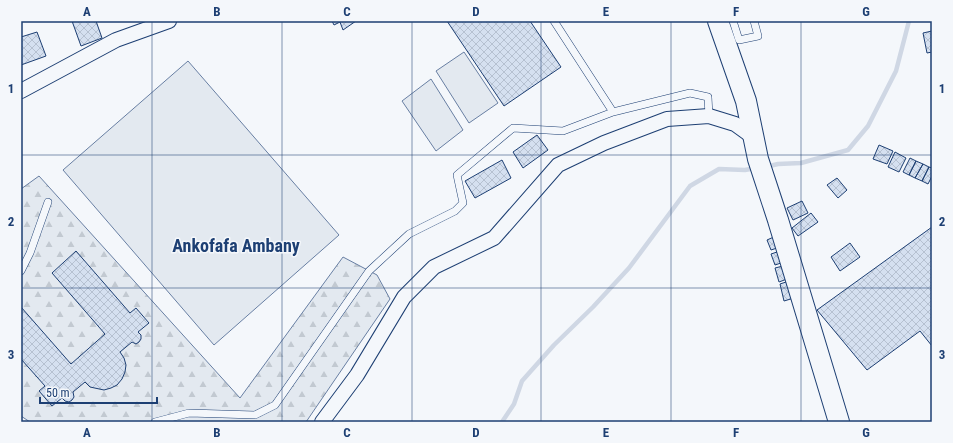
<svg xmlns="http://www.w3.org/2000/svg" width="953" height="443" font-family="'Roboto Condensed',sans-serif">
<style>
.forest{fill:url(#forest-firs);stroke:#687fa3}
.green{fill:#e3e9f0;stroke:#687fa3}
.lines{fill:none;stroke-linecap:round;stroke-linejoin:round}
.stream{stroke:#cfd7e4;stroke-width:4.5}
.building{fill:url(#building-cross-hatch);stroke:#1d3f73}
.lane-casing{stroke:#1d3f73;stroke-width:8}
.street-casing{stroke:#1d3f73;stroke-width:16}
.secondary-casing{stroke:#1d3f73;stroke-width:22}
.lane{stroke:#f4f7fb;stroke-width:7}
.street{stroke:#f4f7fb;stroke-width:14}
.secondary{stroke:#f4f7fb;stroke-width:20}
.grid{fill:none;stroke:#1d3f73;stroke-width:1;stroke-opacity:0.55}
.labels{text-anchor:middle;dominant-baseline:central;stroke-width:3;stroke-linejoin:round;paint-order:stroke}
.district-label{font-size:18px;font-weight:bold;fill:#1d3f73;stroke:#f4f7fb}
.neatline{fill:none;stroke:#1d3f73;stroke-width:1.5}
.grid-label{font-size:13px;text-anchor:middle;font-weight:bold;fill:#1d3f73}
</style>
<defs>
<pattern id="forest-firs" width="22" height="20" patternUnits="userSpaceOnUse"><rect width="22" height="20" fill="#e3e9f0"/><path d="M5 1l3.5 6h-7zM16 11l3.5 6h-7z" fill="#c2c9d1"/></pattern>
<pattern id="building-cross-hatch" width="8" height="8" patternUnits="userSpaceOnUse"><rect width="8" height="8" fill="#d5e0f0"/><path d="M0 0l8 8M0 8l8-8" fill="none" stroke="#b6c1d1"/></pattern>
</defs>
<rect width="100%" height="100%" fill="#f4f7fb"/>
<!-- forest -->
<path class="forest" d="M39,176L240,398L343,257L377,275L390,299L306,422H30L21,416V189Z"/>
<!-- green -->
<path class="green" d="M464,52L498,103L469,123L436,71Z
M188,61L339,235L214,345L63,170Z
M431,79L463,130L436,151L402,101Z"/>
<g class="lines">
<!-- stream -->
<path class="stream" d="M765,167L778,164L801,163L848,150L868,126L896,71L909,21
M502,422L514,404L522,381L554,345L593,307L629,268L690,186L719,169L745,170L756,168"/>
</g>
<!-- building -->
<path class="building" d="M72,21H96L102,38L81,46Z
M332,21H356L343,30L340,22L334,25Z
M447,21H530L561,67L504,106Z
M932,31V52L927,53L923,33Z
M37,32L46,56L21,65V37Z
M537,135L548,150L523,168L513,152Z
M879,145L893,151L887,164L873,159Z
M895,152L906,158L899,172L888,167Z
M910,158L916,161L909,175L903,172Z
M502,160L511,178L475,198L465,181Z
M916,161L923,164L915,178L909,175Z
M923,164L929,167L922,181L915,178Z
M929,167L932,168V176L928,184L922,181Z
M837,178L847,190L838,198L827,185Z
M802,201L808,213L793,220L787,208Z
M811,213L818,222L798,236L792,228Z
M932,227V346L920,331L867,370L817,310Z
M776,236L780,247L771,250L767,240Z
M850,243L860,257L840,271L831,257Z
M783,250L787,261L775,265L771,254Z
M76,251L130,313L136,308L149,323L138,332L141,335V339L139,342L136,344L132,342L120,352L124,358L126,365L125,372L122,379L117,385L111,388L104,390L90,387L85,382L73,392L74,397L72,400L69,402L65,401L62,398L52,406L39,391L45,386L21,359V307L71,364L105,334L52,273Z
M783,266L787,279L779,282L775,268Z
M789,281L794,298L784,301L780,284Z"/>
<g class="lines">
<defs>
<path id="lane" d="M554,21L613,112
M733,21L739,40L758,36L754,21
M21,271L30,253L48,202
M155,422L189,413L255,415L275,405L369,271L409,234L455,211L463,203L457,175L513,128L563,131L613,112L690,93L708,97L709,116"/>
<path id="street" d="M21,91L116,40L169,21
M322,422L357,375L404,297L434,267L494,238L558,165L604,143L667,119L709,116L735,124L753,137"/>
<path id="secondary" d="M718,21L746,101L758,159L778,220L839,422"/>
</defs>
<!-- lane casing -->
<use href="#lane" class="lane-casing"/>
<!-- street casing -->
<use href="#street" class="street-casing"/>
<!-- secondary casing -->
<use href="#secondary" class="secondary-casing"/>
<!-- lane -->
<use href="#lane" class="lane"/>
<!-- street -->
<use href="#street" class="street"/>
<!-- secondary -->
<use href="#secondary" class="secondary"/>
</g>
<!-- grid -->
<path class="grid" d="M152,21V422M282,21V422M412,21V422M541,21V422M671,21V422M801,21V422M21,155H932M21,288H932"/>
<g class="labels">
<!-- district labels -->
<g class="district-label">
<text x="236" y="245">Ankofafa Ambany</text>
</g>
</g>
<!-- border -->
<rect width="953" height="443" fill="none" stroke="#f4f7fb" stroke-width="44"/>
<!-- scale -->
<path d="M40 397v6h117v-6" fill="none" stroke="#1d3f73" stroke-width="2"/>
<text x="46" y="397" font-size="12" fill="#1d3f73" stroke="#f4f7fb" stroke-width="3" paint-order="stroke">50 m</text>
<rect x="22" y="22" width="909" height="399" class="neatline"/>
<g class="grid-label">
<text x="87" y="16">A</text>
<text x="217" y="16">B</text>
<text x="347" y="16">C</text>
<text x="476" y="16">D</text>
<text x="606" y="16">E</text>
<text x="736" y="16">F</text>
<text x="866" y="16">G</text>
<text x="11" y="93">1</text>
<text x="942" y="93">1</text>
<text x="11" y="226">2</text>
<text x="942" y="226">2</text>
<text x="11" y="359">3</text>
<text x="942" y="359">3</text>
<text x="87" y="437">A</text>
<text x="217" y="437">B</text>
<text x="347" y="437">C</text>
<text x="476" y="437">D</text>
<text x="606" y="437">E</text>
<text x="736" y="437">F</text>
<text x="866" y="437">G</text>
</g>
</svg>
